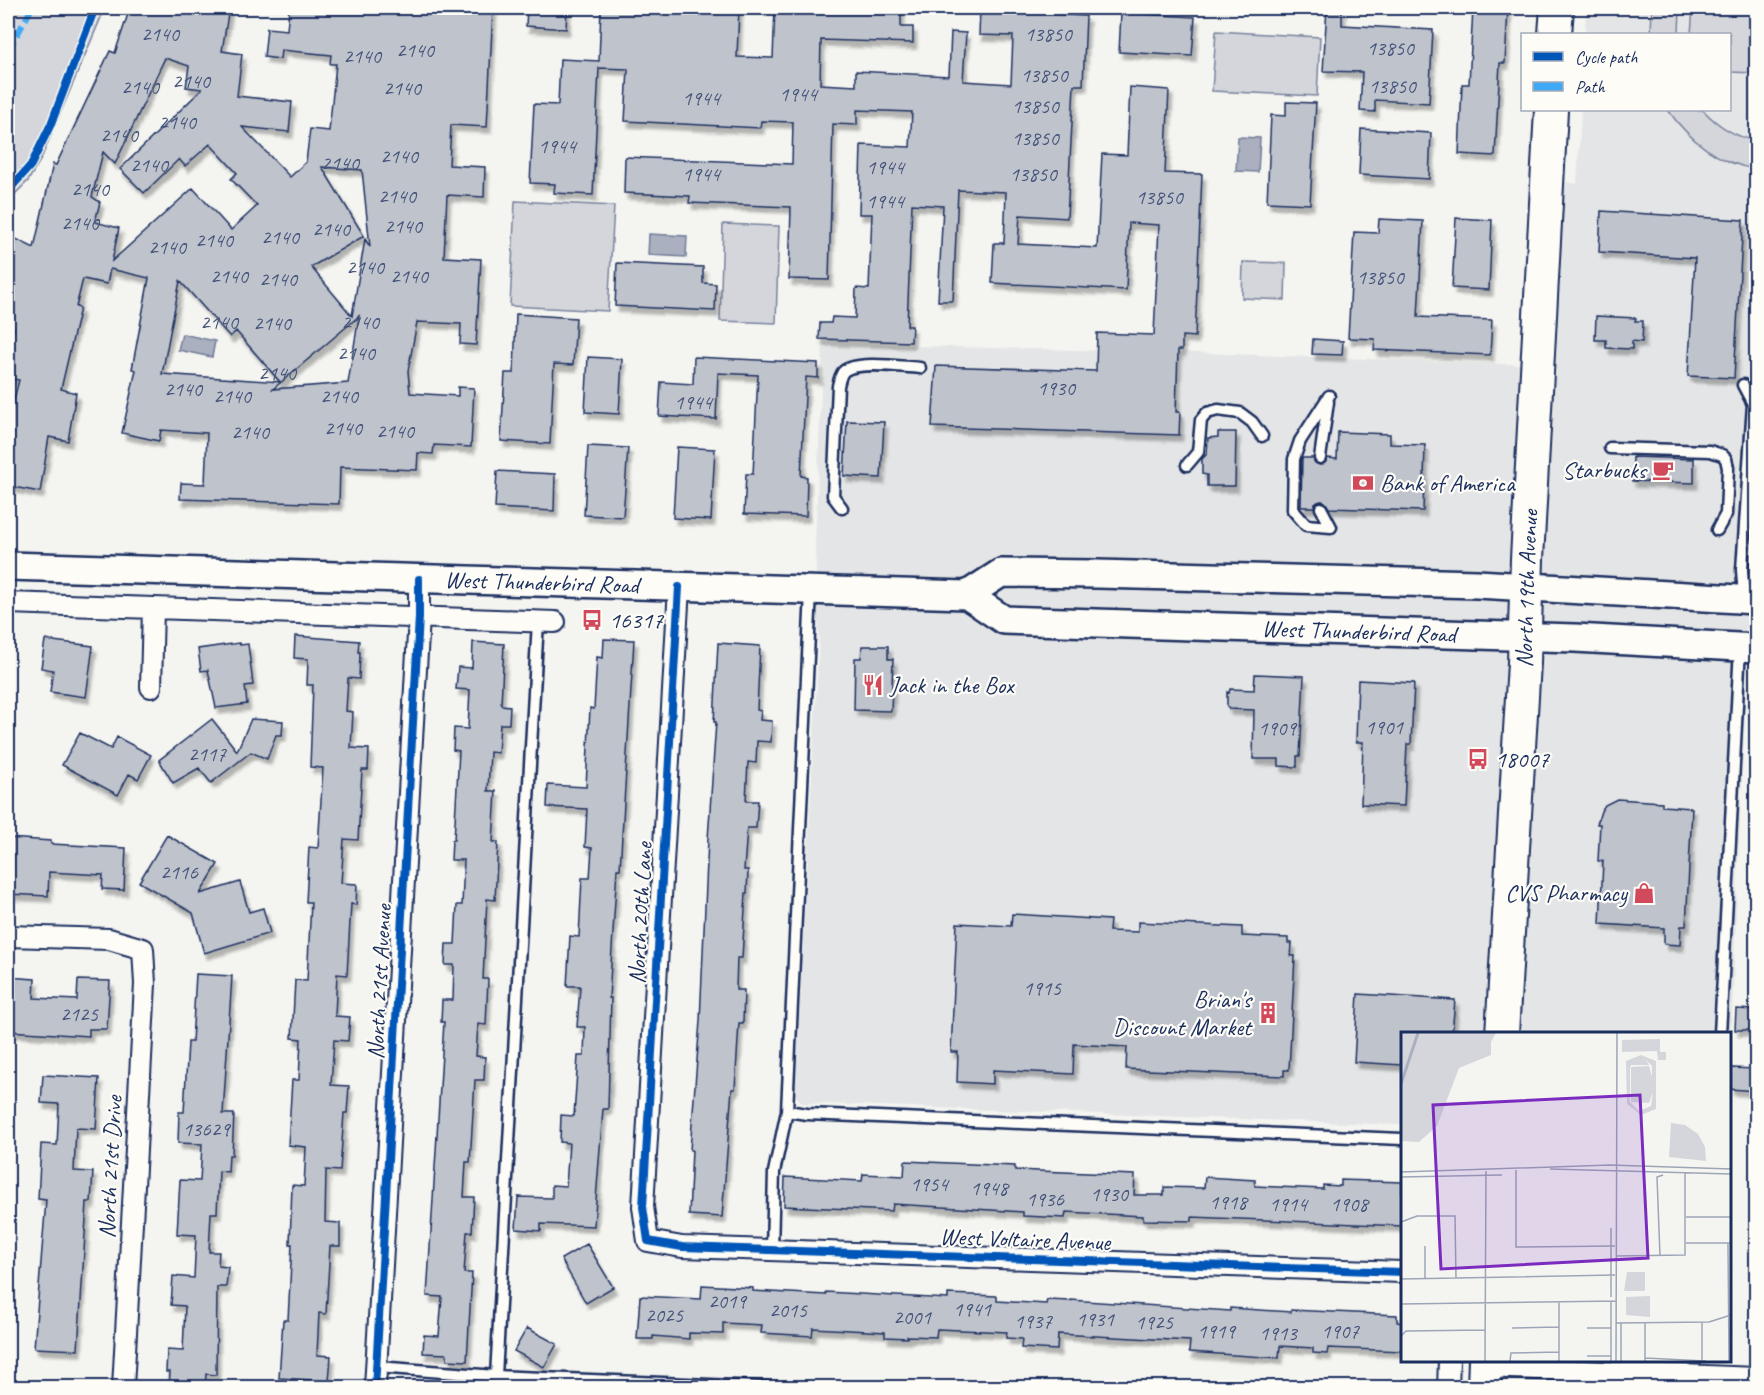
<svg xmlns="http://www.w3.org/2000/svg" width="1764" height="1395" font-family="Caveat,sans-serif">
<style>
.built{fill:#e4e5e6}
.green{fill:#d4d6db;stroke:#78829c;stroke-width:1.5}
.water{fill:#aab0bf;stroke:#717c98;stroke-width:1.5}
.building{fill:#bfc3cc;stroke:#1b2f5e;stroke-width:1.5;fill-rule:evenodd;filter:url(#shadow)}
.lines{fill:none;stroke-linecap:round;stroke-linejoin:round}
.lane-casing{stroke:#1b2f5e;stroke-width:15}
.street-casing{stroke:#1b2f5e;stroke-width:24}
.secondary-casing{stroke:#1b2f5e;stroke-width:32}
.primary-casing{stroke:#1b2f5e;stroke-width:36}
.lane{stroke:#fdfcf7;stroke-width:10}
.street{stroke:#fdfcf7;stroke-width:20}
.secondary{stroke:#fdfcf7;stroke-width:27}
.primary{stroke:#fdfcf7;stroke-width:32}
.quiet{stroke:#3fa9f5;stroke-width:6;stroke-dasharray:12 6;stroke-linecap:butt}
.cycleway-casing{stroke:#fdfcf7;stroke-width:11}
.cycleway{stroke:#0057b8;stroke-width:8}
.labels{text-anchor:middle;dominant-baseline:central;stroke-width:4.5;stroke-linejoin:round;paint-order:stroke}
.number-label{font-size:21px;fill:#44547a}
.poi-label{font-size:24px;fill:#1b2f5e;stroke:#fdfcf7;text-anchor:start}
.street-label{font-size:24px;fill:#1b2f5e;stroke:#fdfcf7}
.inset-river{fill:none;stroke:#aab0bf;stroke-width:3}
.inset-road{fill:none;stroke:#9da5b6;stroke-width:1.5}
.view{fill:#7b2cbf;fill-opacity:0.15;stroke:#7b2cbf;stroke-width:3}
.inset-edge{fill:none;stroke:#1b2f5e;stroke-width:3}
</style>
<defs>
<filter id="shadow"><feDropShadow dx="3.5" dy="6" stdDeviation="1.5" flood-color="#0004"/></filter>
</defs>
<rect width="100%" height="100%" fill="#f4f4f1"/>
<filter id="ink" filterUnits="userSpaceOnUse"><feTurbulence type="fractalNoise" baseFrequency=".0167" numOctaves="2"/><feDisplacementMap in="SourceGraphic" scale="12" xChannelSelector="R" yChannelSelector="G"/><feConvolveMatrix kernelMatrix="1 2 1 2 8 2 1 2 1" color-interpolation-filters="sRGB"/></filter>
<g filter="url(#ink)">
<!-- built -->
<path class="built" d="M1586,8H1756V628H1746V675L1730,1061V1034H1402V1125L802,1103L795,1094L819,643L815,547L823,344L1201,353L1536,365L1547,179L1577,184L1581,110H1730V34H1585Z
M1531,1380H1548L1702,1387H1518L1519,1385Z"/>
<!-- green -->
<path class="green" d="M8,8H105L41,159L28,181L8,201Z
M1652,8H1680L1679,34H1651Z
M1693,8H1756V73L1730,72V34H1691Z
M1216,31L1320,37L1317,96L1212,91Z
M1668,110H1703C1717,125 1736,137 1756,141V169C1719,164 1689,140 1668,110Z
M515,201L614,206L608,311L510,306Z
M723,224L779,226L776,323L720,321Z
M1243,262L1286,263L1285,300L1242,298Z"/>
<!-- water -->
<path class="water" d="M1238,137L1260,138L1258,172L1236,171Z
M649,234L687,236L686,257L648,255Z
M182,334L215,341L212,357L178,350Z"/>
<!-- building -->
<path class="building" d="M130,8H229L222,51L242,54L237,96L292,102L289,132L242,127L290,177L306,162L310,129L329,131L336,64H330L331,55L281,50L280,59L264,57L267,28L287,30L289,8H343L387,12V8H493L487,127L451,125L449,165L485,167L484,197L447,195L444,257L481,259L476,345L460,344L461,324L417,322L408,371L410,393L458,396V387L474,388L471,447L434,445L433,454L418,453L417,470L340,467L339,504L180,499L181,483L205,484L207,433L161,430L159,441L122,433L136,370L132,369L149,278L110,269L107,284L83,279L76,307L80,308L61,389L76,393L68,441L49,437L40,492L8,486V407H12L19,380L8,378V356L14,328L8,329V235L34,248L53,164L56,165L110,51L115,53ZM165,58L189,66L186,87L202,89L120,169L144,193L179,159L185,166L210,144L237,173L231,179L257,206L231,230L193,188L112,261L119,228L95,222L100,202L92,197L103,152L115,164ZM322,167L362,170L370,247L365,239L352,316L311,267L364,236ZM180,281L230,337L236,331L280,382L162,374ZM359,316L348,383L273,389L351,323Z
M527,8H567L566,29L526,26Z
M601,8H739L737,57L773,58L775,8H901V27H913V43L821,40L820,84L856,86V71L949,76L951,32L966,33L963,81L1011,84L1013,36L979,35L980,8L1030,10L1029,13L1086,16L1083,85H1074L1067,218L1020,215L1018,244L1097,248L1102,154L1127,155L1130,87L1169,90L1165,173L1202,174L1195,337L1182,336V350H1178L1176,412H1180L1179,435L932,427L936,366L1096,371L1097,333L1154,335L1159,225L1129,223L1126,290L992,283L994,243H1004L1006,192L958,190L953,301H938L943,206L912,204L907,326H912L911,342L819,339L820,323H831L832,317L855,318L856,288L869,289L872,214H859L861,145L910,147L912,112L857,110V125L833,124L829,280L789,279L791,207L689,203L690,196L624,193L625,157L792,164L793,122L761,121L760,128L625,121L628,69L599,68L593,195L554,193L555,184L530,183L534,104L558,105L560,59L599,61Z
M1327,8H1342V25L1433,30L1429,103L1375,100V112L1360,111L1362,72L1323,71Z
M1473,8H1508L1505,63H1500L1495,156L1459,154L1462,84H1469Z
M1121,13L1195,17L1192,56L1119,52Z
M1286,102L1316,103L1310,204L1267,202L1271,115L1286,116Z
M1361,129L1431,133L1429,179L1359,175Z
M1601,211L1743,220L1734,378L1688,376L1695,258L1599,252Z
M1456,218L1492,220L1489,290L1452,288Z
M1379,219L1423,221L1418,317L1492,320L1490,355L1374,350L1375,339L1348,338L1354,232L1378,233Z
M617,263L703,267V283L716,284L715,311L615,306Z
M516,314L576,318L573,365L554,364L550,444L501,441L505,373H514Z
M1596,316L1636,318L1635,321H1643L1642,342L1632,341V349L1606,348V340H1595Z
M1313,339L1343,341L1342,355L1312,354Z
M588,357L622,359L619,414L585,412Z
M694,357L818,363V378L806,377L801,476L807,477L806,516L744,514L746,474H753L758,375L718,373L716,419L659,416L661,382L693,384Z
M847,421L884,422L881,478L844,476Z
M1218,432H1236L1235,486H1207V475L1202,474V459L1207,454L1208,438L1218,437Z
M1338,432L1390,434V444L1425,445L1423,511L1329,508L1325,502L1321,501L1315,504L1314,507H1301L1302,458H1313L1315,463L1320,465L1325,463L1328,458L1337,459Z
M588,446L628,448L623,517L584,515Z
M677,447L715,449L711,520L673,518Z
M1633,457L1694,459V483L1632,481Z
M497,471L555,474L554,511L495,508Z
M295,636L359,641L358,652H360L359,679L348,678L346,711L353,712L351,748L369,749L368,770H362L358,840L344,839L341,883L357,884L356,905L351,904L347,975L337,974L335,1016L350,1017L348,1041L334,1040L331,1085L349,1086L347,1113H344L340,1171L326,1170L325,1222L340,1223V1246H330L326,1314L319,1313L317,1355L331,1356L329,1381L279,1378L283,1320H288L292,1244H290L292,1185L304,1186L306,1147L288,1145L292,1080H299L301,1039L292,1038L295,980L307,981L311,902H306L309,847L318,848L323,768L310,767L313,685H307L308,659L294,658Z
M604,639L634,640L620,869H617L613,932L609,998H611L608,1109H603L594,1226L541,1224V1231L516,1229L518,1197L552,1198V1185L566,1186L569,1143L560,1142L561,1115L574,1116L578,1056H584L585,1027H577L580,986H567L570,936L579,937L582,878H590L592,848L585,847L587,809L547,807L548,785L586,787L590,708L594,709L597,657L603,658Z
M45,640L93,646L86,697L50,692L53,670L41,668Z
M473,642L504,644L501,705L510,706L509,724H500L498,753L490,752L488,791H496L493,842H498L495,900L487,899L483,979H488L486,1025L478,1024L476,1056L485,1057L484,1080H475L470,1162H466L464,1197H474L472,1232H467L464,1273H472L467,1361L447,1360V1354L423,1353L424,1335L439,1336L442,1297L427,1296L444,1022H441L442,1000H453L454,965H445L446,944H455L457,905H462L464,860H451L452,840H454L459,751L453,750L454,728L468,729L470,690L456,689L458,667L472,668Z
M239,643L240,645L248,644L253,685L245,686L247,704L216,708L208,670L201,671L198,649Z
M718,643L760,646L757,710L761,711L760,720L772,721L771,742L757,741L756,763L748,762L746,801H758L756,828H747L744,870H748L747,893H746L742,958H737L736,990H744L743,1023H739L735,1089H732L722,1217L689,1215L692,1150H690L700,1021L708,839L716,722H714Z
M862,646H888V659H893L891,711L854,710L855,658H861Z
M1255,674L1304,676L1300,756H1297V767L1279,766V759H1253L1254,710L1229,709L1227,707V692L1229,693L1230,689L1254,690Z
M1358,680L1414,683L1411,744H1407L1404,806L1361,804L1363,742H1356Z
M212,719L237,751L251,719L283,721L282,735H276L267,759L251,752L211,783L199,768L173,783L159,760Z
M80,733L111,749L117,737L151,755L138,779L129,774L118,795L62,765Z
M1617,799L1662,802V806L1692,808L1686,926H1681L1680,945L1664,944V928L1600,924L1603,861H1598L1600,824H1597L1601,811L1605,805Z
M167,835L218,864L200,894L240,882L249,912L263,908L270,933L204,953L193,913L139,882Z
M8,838L51,841V844L126,848L124,890L102,889L103,875L49,872L48,896L8,894Z
M1012,914L1110,920L1109,931L1138,932V922L1242,927V936L1288,938V943H1292L1291,956H1295L1289,1070H1284V1076L1126,1069L1127,1047L1074,1044L1073,1074L993,1070V1084L957,1082L958,1052H951L957,923L1011,926Z
M196,974L232,976L223,1114H234L232,1155H229L228,1172L219,1171L217,1213H211L209,1252H219L218,1266L228,1267L226,1287H217L216,1375L206,1374L205,1388H169L170,1372H166L167,1350L183,1351L185,1306L171,1305L173,1276L194,1278L196,1235L177,1234L180,1180L200,1181L202,1144L178,1143L179,1112H184L188,1042H192Z
M8,977L35,979L34,998L77,1000L78,980L110,981L107,1029H89V1036L8,1031Z
M1358,994L1455,1000L1452,1034H1402V1065L1354,1062Z
M1736,1009L1754,1010L1753,1030H1735Z
M1731,1068L1756,1069V1091L1730,1089Z
M43,1075L99,1078L96,1129L76,1128L74,1171L93,1172L91,1202H87L78,1350L34,1348L46,1200L38,1199L41,1144L57,1145L59,1104L41,1103Z
M905,1161L1015,1166V1170L1135,1175L1134,1195H1164V1187L1204,1188L1205,1177L1255,1180V1186L1323,1189V1185L1341,1186V1180L1402,1182V1226L1192,1217V1221L1143,1220V1216L1066,1212L1065,1218L1023,1216V1212L893,1204L892,1211L784,1206L785,1177L862,1181L863,1174L904,1176Z
M587,1244L613,1287L586,1303L561,1259Z
M702,1285L753,1288V1291L826,1295V1292L948,1299V1294L997,1296V1301L1046,1304L1047,1300L1071,1301V1300L1230,1311V1308L1291,1312V1310L1397,1315V1322L1402,1323V1351L1328,1348L1327,1354L1313,1353V1348L1280,1346L1279,1358L1189,1352L1190,1341L1058,1334L1057,1350L1021,1348L1022,1339L1006,1338L1007,1332L937,1329L936,1337L907,1336V1338L885,1337V1332L813,1328L812,1336L761,1333L762,1325L723,1323V1334L689,1333V1339L653,1336V1339H637L640,1296L701,1299Z
M527,1328L557,1344L544,1367L514,1351Z"/>
<g class="lines">
<defs>
<path id="lane" d="M1743,385L1753,404L1742,570L1744,598
M1610,448L1710,451L1722,455L1726,459L1728,468L1726,514L1717,530
M1320,458L1328,402
M1187,465L1198,452L1201,420L1207,413L1218,410L1240,413L1252,422L1262,436
M842,508L833,496L838,386C839,382 840,376 843,372C855,360 903,367 920,368
M1321,508L1331,527L1306,525L1293,510L1294,459L1300,441L1329,396
M1720,1034L1740,647
M787,1111L807,1114L1402,1139
M772,1250L774,1172L787,1111L811,591
M377,1367L496,1376L782,1388
M496,1376L538,621"/>
<path id="street" d="M679,587L643,1207L648,1241L682,1247L1402,1272
M8,603L555,622
M151,687L153,608
M8,936L109,939L143,949L145,984L123,1388
M1485,1367L1756,1378
M375,1388L419,617V579
M1448,1388L1449,1360"/>
<g id="secondary">
<path id="s1" d="M8,566L967,595L1004,620L1575,638L1756,648"/>
<path d="M967,595L1001,573L1097,574L1477,584L1756,600"/>
</g>
<g id="primary">
<path d="M1555,34L1557,8"/>
<path id="s2" d="M1502,1034L1524,663L1527,559L1551,110"/>
<path d="M1484,1388L1485,1360"/>
</g>
</defs>
<!-- lane casing -->
<use href="#lane" class="lane-casing"/>
<!-- street casing -->
<use href="#street" class="street-casing"/>
<!-- secondary casing -->
<use href="#secondary" class="secondary-casing"/>
<!-- primary casing -->
<use href="#primary" class="primary-casing"/>
<!-- lane -->
<use href="#lane" class="lane"/>
<!-- street -->
<use href="#street" class="street"/>
<!-- secondary -->
<use href="#secondary" class="secondary"/>
<!-- primary -->
<use href="#primary" class="primary"/>
<!-- quiet -->
<path class="quiet" d="M8,51L32,8"/>
<defs>
<path id="cycleway" d="M8,191L31,165L51,124L95,8
M679,587L643,1207L648,1241L682,1247L1402,1272
M375,1388L419,617V579"/>
</defs>
<!-- cycleway casing -->
<use href="#cycleway" class="cycleway-casing"/>
<!-- cycleway -->
<use href="#cycleway" class="cycleway"/>
</g>
</g>
<!-- icons -->
<defs>
<symbol id="cafe-bare" viewBox="-9 -9 18 18"><path d="M-5.5-4.5H6V0H3Q3 3.5 0 3.5H-2.5Q-5.5 3.5-5.5 0ZM3-3.2v2h1.7v-2ZM-6 4.5H4V6H-6Z" fill="#d1495b" stroke="#fdfcf7" stroke-width="2.5" paint-order="stroke"/></symbol>
<symbol id="bank-bare" viewBox="-9 -9 18 18"><path d="M-6-4H6V4H-6ZM0-2.3a2.3 2.3 0 1 0 0 4.6a2.3 2.3 0 1 0 0-4.6Z" fill="#d1495b" stroke="#fdfcf7" stroke-width="2.5" paint-order="stroke"/></symbol>
<symbol id="bus-bare" viewBox="-9 -9 18 18"><path d="M-5-6H5V4H4V6H2V4H-2V6H-4V4H-5ZM-3.5-4V0h7V-4ZM-3.5 1.2v1.5H-2V1.2ZM2 1.2v1.5H3.5V1.2Z" fill="#d1495b" stroke="#fdfcf7" stroke-width="2.5" paint-order="stroke"/></symbol>
<symbol id="restaurant-bare" viewBox="-9 -9 18 18"><path d="M-5-6h1v4h1v-4h1v4h1v-4h1v5L-1.5 .5V6h-2V.5L-5-1ZM5-6V6H3V1.5H1.5Q1.5-4 5-6Z" fill="#d1495b" stroke="#fdfcf7" stroke-width="2.5" paint-order="stroke"/></symbol>
<symbol id="shop-bare" viewBox="-9 -9 18 18"><path d="M-5-2.5h2.3a2.7 3.5 0 0 1 5.4 0H5L5.5 6h-11ZM-1.5-2.5h3a1.5 2.3 0 0 0-3 0Z" fill="#d1495b" stroke="#fdfcf7" stroke-width="2.5" paint-order="stroke"/></symbol>
<symbol id="building-bare" viewBox="-9 -9 18 18"><path d="M-4-6H4V6H1V3H-1V6H-4ZM-2.5-4.3h1.7v1.8h-1.7ZM.8-4.3h1.7v1.8H.8ZM-2.5-1h1.7V.8h-1.7ZM.8-1h1.7V.8H.8Z" fill="#d1495b" stroke="#fdfcf7" stroke-width="2.5" paint-order="stroke"/></symbol>
</defs>
<g fill-rule="evenodd">
<use href="#cafe-bare" x="1648" y="455" width="30" height="30"/>
<use href="#bank-bare" x="1348" y="468" width="30" height="30"/>
<use href="#bus-bare" x="577" y="605" width="30" height="30"/>
<use href="#restaurant-bare" x="858" y="670" width="30" height="30"/>
<use href="#bus-bare" x="1463" y="744" width="30" height="30"/>
<use href="#shop-bare" x="1629" y="878" width="30" height="30"/>
<use href="#building-bare" x="1253" y="998" width="30" height="30"/>
</g>
<g class="labels">
<!-- number labels -->
<g class="number-label">
<text x="160" y="34">2140</text>
<text x="1048" y="34">13850</text>
<text x="1390" y="48">13850</text>
<text x="415" y="50">2140</text>
<text x="362" y="56">2140</text>
<text x="1044" y="75">13850</text>
<text x="191" y="81">2140</text>
<text x="1392" y="86">13850</text>
<text x="140" y="87">2140</text>
<text x="402" y="88">2140</text>
<text x="798" y="94">1944</text>
<text x="701" y="98">1944</text>
<text x="1035" y="106">13850</text>
<text x="177" y="122">2140</text>
<text x="119" y="135">2140</text>
<text x="1035" y="138">13850</text>
<text x="557" y="146">1944</text>
<text x="399" y="156">2140</text>
<text x="340" y="163">2140</text>
<text x="149" y="165">2140</text>
<text x="885" y="167">1944</text>
<text x="701" y="174">1944</text>
<text x="1033" y="174">13850</text>
<text x="90" y="189">2140</text>
<text x="397" y="196">2140</text>
<text x="1159" y="197">13850</text>
<text x="885" y="201">1944</text>
<text x="80" y="223">2140</text>
<text x="403" y="226">2140</text>
<text x="331" y="229">2140</text>
<text x="280" y="237">2140</text>
<text x="214" y="240">2140</text>
<text x="167" y="247">2140</text>
<text x="365" y="267">2140</text>
<text x="229" y="276">2140</text>
<text x="409" y="276">2140</text>
<text x="1380" y="277">13850</text>
<text x="278" y="279">2140</text>
<text x="219" y="322">2140</text>
<text x="360" y="322">2140</text>
<text x="272" y="323">2140</text>
<text x="356" y="353">2140</text>
<text x="277" y="373">2140</text>
<text x="1056" y="388">1930</text>
<text x="183" y="389">2140</text>
<text x="232" y="396">2140</text>
<text x="339" y="396">2140</text>
<text x="693" y="402">1944</text>
<text x="343" y="428">2140</text>
<text x="395" y="431">2140</text>
<text x="250" y="432">2140</text>
<text x="1384" y="727">1901</text>
<text x="1277" y="728">1909</text>
<text x="207" y="754">2117</text>
<text x="179" y="872">2116</text>
<text x="1042" y="988">1915</text>
<text x="79" y="1014">2125</text>
<text x="206" y="1129">13629</text>
<text x="929" y="1184">1954</text>
<text x="989" y="1188">1948</text>
<text x="1109" y="1194">1930</text>
<text x="1045" y="1199">1936</text>
<text x="1228" y="1202">1918</text>
<text x="1288" y="1204">1914</text>
<text x="1349" y="1204">1908</text>
<text x="727" y="1301">2019</text>
<text x="972" y="1309">1941</text>
<text x="788" y="1310">2015</text>
<text x="664" y="1315">2025</text>
<text x="912" y="1317">2001</text>
<text x="1095" y="1319">1931</text>
<text x="1033" y="1321">1937</text>
<text x="1154" y="1322">1925</text>
<text x="1216" y="1331">1919</text>
<text x="1340" y="1331">1907</text>
<text x="1278" y="1333">1913</text>
</g>
<!-- poi labels -->
<g class="poi-label">
<text x="1646" y="470" text-anchor="end">Starbucks</text>
<text x="1380" y="483">Bank of America</text>
<text x="609" y="620">16317</text>
<text x="890" y="685">Jack in the Box</text>
<text x="1495" y="759">18007</text>
<text x="1627" y="893" text-anchor="end">CVS Pharmacy</text>
<text x="1251" y="999" text-anchor="end">Brian's<tspan x="1251" dy="28">Discount Market</tspan></text>
</g>
<!-- street labels -->
<g class="street-label">
<text stroke="none"><textPath href="#s1" startOffset="534">West Thunderbird Road</textPath></text>
<text stroke="none"><textPath href="#s2" startOffset="446">North 19th Avenue</textPath></text>
<text stroke="none"><textPath href="#s1" startOffset="1359">West Thunderbird Road</textPath></text>
<text transform="translate(640 913) rotate(-87)">North 20th Lane</text>
<text transform="translate(379 982) rotate(-87)">North 21st Avenue</text>
<text transform="translate(110 1167) rotate(-87)">North 21st Drive</text>
<text transform="translate(1025 1239) rotate(2)">West Voltaire Avenue</text>
</g>
</g>
<!-- overview -->
<g transform="translate(1401 1032)">
<rect width="330" height="330" fill="#f4f4f1"/>
<path d="M0,1H95L90,10V23L58,36L36,94L18,110L0,109ZM259,7V20H265V28H257L256,19L221,20V8ZM240,23L255,29V77L240,83L226,72L225,29ZM245,28L251,34V45L248,34L230,35V70L248,71L252,60L250,74L238,79L229,70V36L230,33H248ZM270,91L284,93L297,102L304,115L305,129L268,125ZM226,240H244V259H223ZM249,264V285L225,283V265Z" fill="#d4d6db" fill-rule="evenodd"/>
<path class="inset-river" d="M0,52L17,1"/>
<path class="inset-road" d="M149,137L330,142M115,138V215L214,214M0,140L209,133L330,137M0,145L101,143M285,185H330M0,190L16,184H54L55,246M210,196V265M285,211H329M327,211L328,329M215,224L284,223V141M259,224L256,145L262,143M24,246V214M0,247L214,243M158,270V329M0,272L215,269M244,290V329M215,291L308,290L330,283M220,291V329M301,291V329M111,296L158,295M186,296H210M0,304L5,299L84,298M186,324H210M244,326L305,329M84,329L85,139M109,329L110,321L158,320M210,329V269M215,329L216,1"/>
<path class="view" d="M239,63L247,226L40,237L32,73Z"/>
<rect width="330" height="330" class="inset-edge"/>
</g>
<!-- margin -->
<rect width="1764" height="1395" fill="none" stroke="#fdfcf7" stroke-width="30"/>
<rect x="15" y="15" width="1734" height="1365" fill="none" stroke="#1b2f5e" stroke-width="2" filter="url(#ink)"/>
<!-- legend -->
<rect x="1521" y="33" width="210" height="78" fill="#fdfcf7" stroke="#a3aaba" stroke-width="1.5"/>
<rect x="1533" y="52" width="30" height="9" fill="#0057b8" stroke="#a3aaba" stroke-width="1.5"/>
<text x="1575" y="63" font-size="18" fill="#1b2f5e">Cycle path</text>
<rect x="1533" y="82" width="30" height="9" fill="#3fa9f5" stroke="#a3aaba" stroke-width="1.5"/>
<text x="1575" y="93" font-size="18" fill="#1b2f5e">Path</text>
</svg>
